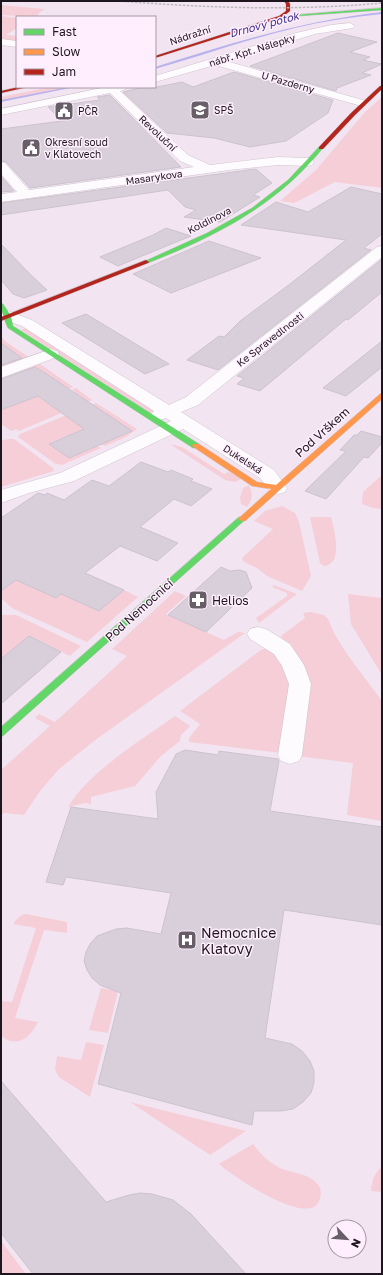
<svg xmlns="http://www.w3.org/2000/svg" width="383" height="1275" font-family="'Golos Text',sans-serif">
<style>
.green{fill:#f5ced7}
.lines{fill:none;stroke-linecap:round;stroke-linejoin:round}
.stream{fill:#b9b3ed;fill-rule:evenodd}
.building{fill:#d8cfda;stroke:#ccc3ce}
.street-casing{stroke:#cec4ce;stroke-width:1}
.fast-casing{stroke:#cec4ce;stroke-width:1}
.slow-casing{stroke:#cec4ce;stroke-width:1}
.jam-casing{stroke:#cec4ce;stroke-width:1}
.street{fill:#fdfbfd;fill-rule:evenodd}
.fast{fill:#63d668;fill-rule:evenodd}
.slow{fill:#ff974d;fill-rule:evenodd}
.jam{fill:#b3261e;fill-rule:evenodd}
.rail{stroke:#bcb9bb;stroke-width:1.5;stroke-dasharray:2.5 1.5;stroke-linecap:butt}
.labels{text-anchor:middle;dominant-baseline:central;stroke-width:3;stroke-linejoin:round;paint-order:stroke}
.far-street-label{font-size:10px;fill:#1e161e;stroke:#ffeffe}
.far-poi-label{font-size:10px;fill:#1e161e;stroke:#ffeffe;text-anchor:start}
.far-water-label{font-size:11px;font-style:italic;fill:#40328b;stroke:#ffeffe}
.street-label{font-size:12px;fill:#1e161e;stroke:#ffeffe}
.poi-label{font-size:12px;fill:#1e161e;stroke:#ffeffe;text-anchor:start}
.near-poi-label{font-size:14px;fill:#1e161e;stroke:#ffeffe;text-anchor:start}
</style>
<rect width="100%" height="100%" fill="#f2e5f1"/>
<!-- green -->
<path class="green" d="M1,5L44,9H45L39,13L37,17L1,15Z
M1,16L17,18V28L6,35L17,36V42L1,40Z
M50,87H67L1,101V97Z
M382,97V188L335,182L294,203L280,201L316,170L365,112Z
M28,327L157,410L151,413L21,330Z
M1,336L5,341L30,358L1,369Z
M40,364L73,387L69,389L48,375L22,385L57,410L84,399L72,390L76,388L92,400L19,431L16,429L11,431L1,424V410L17,404L1,394V379Z
M96,403L137,429L126,437L105,446L101,444L111,417L50,443L97,446L101,448L62,465L56,464L18,437L20,434Z
M8,439H14L53,468L54,471L1,487V441Z
M170,444L182,447L224,474L229,472L243,478L235,482L225,480Z
M382,475V509L373,508L362,504L363,492Z
M249,485C253,494 253,499 247,507L241,504L240,497L243,488Z
M282,506L295,513L299,522L311,576L302,591L267,576L257,568L244,562L242,558L273,529L254,521L265,511Z
M310,517H331C334,529 344,564 324,566L320,563Z
M21,576L45,593L56,598L61,594L99,611L124,590L138,597L87,642L12,608L1,598V591Z
M274,585L297,594L259,623L256,618L287,596V593L272,587Z
M175,591L186,596L166,614L224,640L238,632L245,633L94,741L59,769L40,791L24,815L4,813L1,816V770L50,726L35,718L39,714L55,722L127,656L112,649Z
M348,594L382,598V675L351,624Z
M311,612L324,615L328,619L334,633L347,654L382,701V821L347,815L353,763L297,756L304,700L281,636L305,618L303,613Z
M1,615H16L81,646L70,656L29,636L1,659Z
M262,649H270L276,652L292,684L281,753L189,742V738L200,724L180,711Z
M175,716L190,726L181,735L180,741L161,756L135,786L91,797V804L85,803L68,807C89,772 141,740 175,716Z
M26,914L67,922V933L44,930L15,1018L38,1022C31,1037 17,1049 1,1036V1001L12,1002L36,928L13,924C17,919 19,915 26,914Z
M101,988L118,991L108,1033L89,1030Z
M86,1042L104,1045L90,1097L59,1077L55,1070L57,1056L81,1060Z
M130,1102L246,1131L210,1155Z
M253,1144C261,1154 268,1162 280,1168C292,1173 312,1174 319,1186C322,1191 321,1198 318,1203C305,1225 232,1176 219,1164Z
M382,1166V1192L371,1191C372,1180 374,1174 382,1166Z
M1,1241L26,1274H1Z"/>
<g class="lines">
<!-- stream -->
<path class="stream" d="M382,12V14C353,17 324,21 295,28C248,39 202,56 155,69V67C231,43 302,21 382,12Z
M68,87H75L1,102V100Z"/>
</g>
<!-- building -->
<path class="building" d="M338,33L377,42L350,52L370,57L363,60L382,64L362,73L371,75L337,88L336,91L250,66Z
M234,72L333,100L328,113L286,141L250,147L214,138L167,133L123,92L144,87H157L182,82L193,87Z
M110,95L181,167L30,188L6,162L1,161V129L62,121L48,107L100,100L97,97Z
M256,169L272,183L253,195L260,197L220,222L184,217L196,210L185,207L168,190L1,215V203Z
M1,176L14,191L1,192Z
M351,187L382,194V234L364,248L371,250L218,370L187,360L219,336L224,337L240,321L290,284L346,240L241,225L276,202L308,212Z
M166,228L191,236L118,266L100,257L153,235Z
M209,241L261,258L171,293L133,274Z
M1,244L31,275L47,290L24,298L13,294L1,280Z
M382,259V292L348,320L346,319L260,391L237,384L244,378L237,376Z
M86,314L169,364L145,374L62,323Z
M382,341V367L346,396L323,388Z
M1,343L22,358L1,365Z
M35,367L48,375L132,431L69,458L49,444L84,429L38,396L1,410V379Z
M361,431L382,437V443L368,458L364,457L326,499L305,491L346,451L340,450L354,435H357Z
M141,462L168,472L171,470L193,479L191,481L212,489L191,506L174,499L140,527L178,543L157,561L120,546L85,573L124,590L99,611L61,594L56,598L16,580L1,591V518L38,493L45,495L47,493L64,500L92,480L109,486Z
M221,567L230,571L240,570L246,572L252,588L206,632L168,615Z
M29,636L61,652L1,704V659Z
M185,750L218,755L219,751L278,759L279,761L270,811L382,827V925L284,910L265,1038L292,1044L302,1051L310,1061L314,1071V1083L311,1093L303,1102L293,1109L281,1111H254L252,1125L98,1084L121,993L100,985L92,978L87,970L84,961L86,952L90,944L97,936L116,929L127,928L161,934L171,893L66,877L63,885L46,882L71,807L158,819L156,792L176,754Z
M1,1081L106,1202L129,1195L140,1193L152,1194L173,1200L191,1214L246,1274H33L1,1233Z"/>
<g class="lines">
<defs>
<path id="street" d="M350,23L355,26L353,28L315,34L226,61L366,101L368,103L366,105H358L215,65L155,82V76L296,33L331,25Z
M1,39L17,41V47L1,45Z
M106,87H127L126,89L120,91L188,155L210,165L278,157L308,158L312,159L314,162L312,165L308,166L278,165L229,170L1,202V194L17,192L1,174V162L5,163L29,190L194,167L180,161L110,93L1,115V109Z
M382,246V257L198,405L181,412L274,470L287,488L285,492L278,494L271,492L260,478L183,429L74,481L29,493L1,503V490L60,473L171,421L166,418L159,420L153,419L150,415L154,411L22,326L3,319L1,315L3,313L8,311L32,320L169,405L186,397L377,247Z
M51,349L57,351L59,354L57,357L1,378V367Z
M258,627L266,629L290,644L304,665L311,684L302,755L299,761L290,764L281,761L278,755L289,684L282,666L274,654L250,639L247,634L250,629Z"/>
<path id="fast" d="M382,8V10L284,17L282,16Z
M319,147L323,148C276,206 216,236 148,263L143,262L207,233L252,208L288,180Z
M1,303L3,304L11,316L13,326L199,444V448H193L8,328C5,322 1,310 1,303Z
M239,517H242L246,519L4,735L1,737V727Z"/>
<path id="slow" d="M382,393V399L245,521H242L238,519L271,489L252,486L192,446L193,444H199L257,482L276,485L380,394Z"/>
<path id="jam" d="M284,1H288L290,4V11L281,18L155,58V56L279,16L286,11V4Z
M380,86H382V89L355,115L323,149H319V147L351,113Z
M19,87H28L1,93V91Z
M146,260L149,262L148,263L1,321V317Z"/>
</defs>
<!-- street casing -->
<use href="#street" class="street-casing"/>
<!-- fast casing -->
<use href="#fast" class="fast-casing"/>
<!-- slow casing -->
<use href="#slow" class="slow-casing"/>
<!-- jam casing -->
<use href="#jam" class="jam-casing"/>
<!-- street -->
<use href="#street" class="street"/>
<!-- fast -->
<use href="#fast" class="fast"/>
<!-- slow -->
<use href="#slow" class="slow"/>
<!-- jam -->
<use href="#jam" class="jam"/>
<!-- rail -->
<path class="rail" d="M119,1C207,8 294,11 382,3"/>
</g>
<!-- icons -->
<defs>
<symbol id="school-square" viewBox="-11 -11 22 22"><rect x="-9" y="-9" width="18" height="18" rx="4" fill="#685e68" stroke="#ffeffe"/><path d="M0-5L7-2L0 1L-7-2ZM-4 1L0 2.5L4 1V4Q0 6-4 4Z" fill="#fff"/></symbol>
<symbol id="civic-square" viewBox="-11 -11 22 22"><rect x="-9" y="-9" width="18" height="18" rx="4" fill="#685e68" stroke="#ffeffe"/><path d="M-.6-6.5H3V-4.5H.6V-3L4-1V1h2V6H-6V1h2V-1L-.6-3ZM-1.2 2.5V6h2.4V2.5Z" fill="#fff"/></symbol>
<symbol id="pharmacy-square" viewBox="-11 -11 22 22"><rect x="-9" y="-9" width="18" height="18" rx="4" fill="#685e68" stroke="#ffeffe"/><path d="M-2-6h4v4h4v4h-4v4h-4v-4h-4v-4h4Z" fill="#fff"/></symbol>
<symbol id="hospital-square" viewBox="-11 -11 22 22"><rect x="-9" y="-9" width="18" height="18" rx="4" fill="#685e68" stroke="#ffeffe"/><path d="M-5-5h3v3.5h4V-5h3V5h-3V1.5h-4V5h-3Z" fill="#fff"/></symbol>
</defs>
<g fill-rule="evenodd">
<use href="#school-square" x="189" y="99" width="22" height="22"/>
<use href="#civic-square" x="53" y="100" width="22" height="22"/>
<use href="#civic-square" x="20" y="137" width="22" height="22"/>
<use href="#pharmacy-square" x="187" y="589" width="22" height="22"/>
<use href="#hospital-square" x="176" y="929" width="22" height="22"/>
</g>
<g class="labels">
<!-- far-street labels -->
<g class="far-street-label">
<text transform="translate(190 35) rotate(-18)">Nádražní</text>
<text transform="translate(252 50) rotate(-17)">nábř. Kpt. Nálepky</text>
<text transform="translate(288 82) rotate(16)">U Pazderny</text>
<text transform="translate(158 133) rotate(43)">Revoluční</text>
<text transform="translate(154 177) rotate(-8)">Masarykova</text>
<text transform="translate(209 220) rotate(-27)">Koldinova</text>
<text transform="translate(270 339) rotate(-38)">Ke Spravedlnosti</text>
<text transform="translate(243 459) rotate(33)">Dukelská</text>
</g>
<!-- far-poi labels -->
<g class="far-poi-label">
<text x="214" y="110">SPŠ</text>
<text x="78" y="111">PČR</text>
<text x="45" y="142">Okresní soud<tspan x="45" dy="12">v Klatovech</tspan></text>
</g>
<!-- far-water labels -->
<g class="far-water-label">
<text transform="translate(264 24) rotate(-15)">Drnový potok</text>
</g>
<!-- street labels -->
<g class="street-label">
<text transform="translate(322 432) rotate(-42)">Pod Vrškem</text>
<text transform="translate(139 610) rotate(-42)">Pod Nemocnicí</text>
</g>
<!-- poi labels -->
<g class="poi-label">
<text x="212" y="600">Helios</text>
</g>
<!-- near-poi labels -->
<g class="near-poi-label">
<text x="201" y="932">Nemocnice<tspan x="201" dy="16">Klatovy</tspan></text>
</g>
</g>
<!-- border -->
<rect width="383" height="1275" fill="none" stroke="#1e161e" stroke-width="4"/>
<!-- legend -->
<rect x="16" y="16" width="140" height="72" fill="#ffeffe" stroke="#a598a4"/>
<rect x="24" y="29" width="20" height="6" fill="#63d668" stroke="#a598a4"/>
<text x="52" y="36" font-size="12" fill="#1e161e">Fast</text>
<rect x="24" y="49" width="20" height="6" fill="#ff974d" stroke="#a598a4"/>
<text x="52" y="56" font-size="12" fill="#1e161e">Slow</text>
<rect x="24" y="69" width="20" height="6" fill="#b3261e" stroke="#a598a4"/>
<text x="52" y="76" font-size="12" fill="#1e161e">Jam</text>
<!-- north arrow -->
<g transform="translate(347 1239) rotate(116)"><circle r="19" fill="#ffeffe" stroke="#a598a4"/>
<path d="M0-3L7 15L0 10L-7 15Z" fill="#685e68"/>
<text y="-6" font-size="11" font-weight="bold" text-anchor="middle" fill="#1e161e">N</text>
</g>
</svg>
